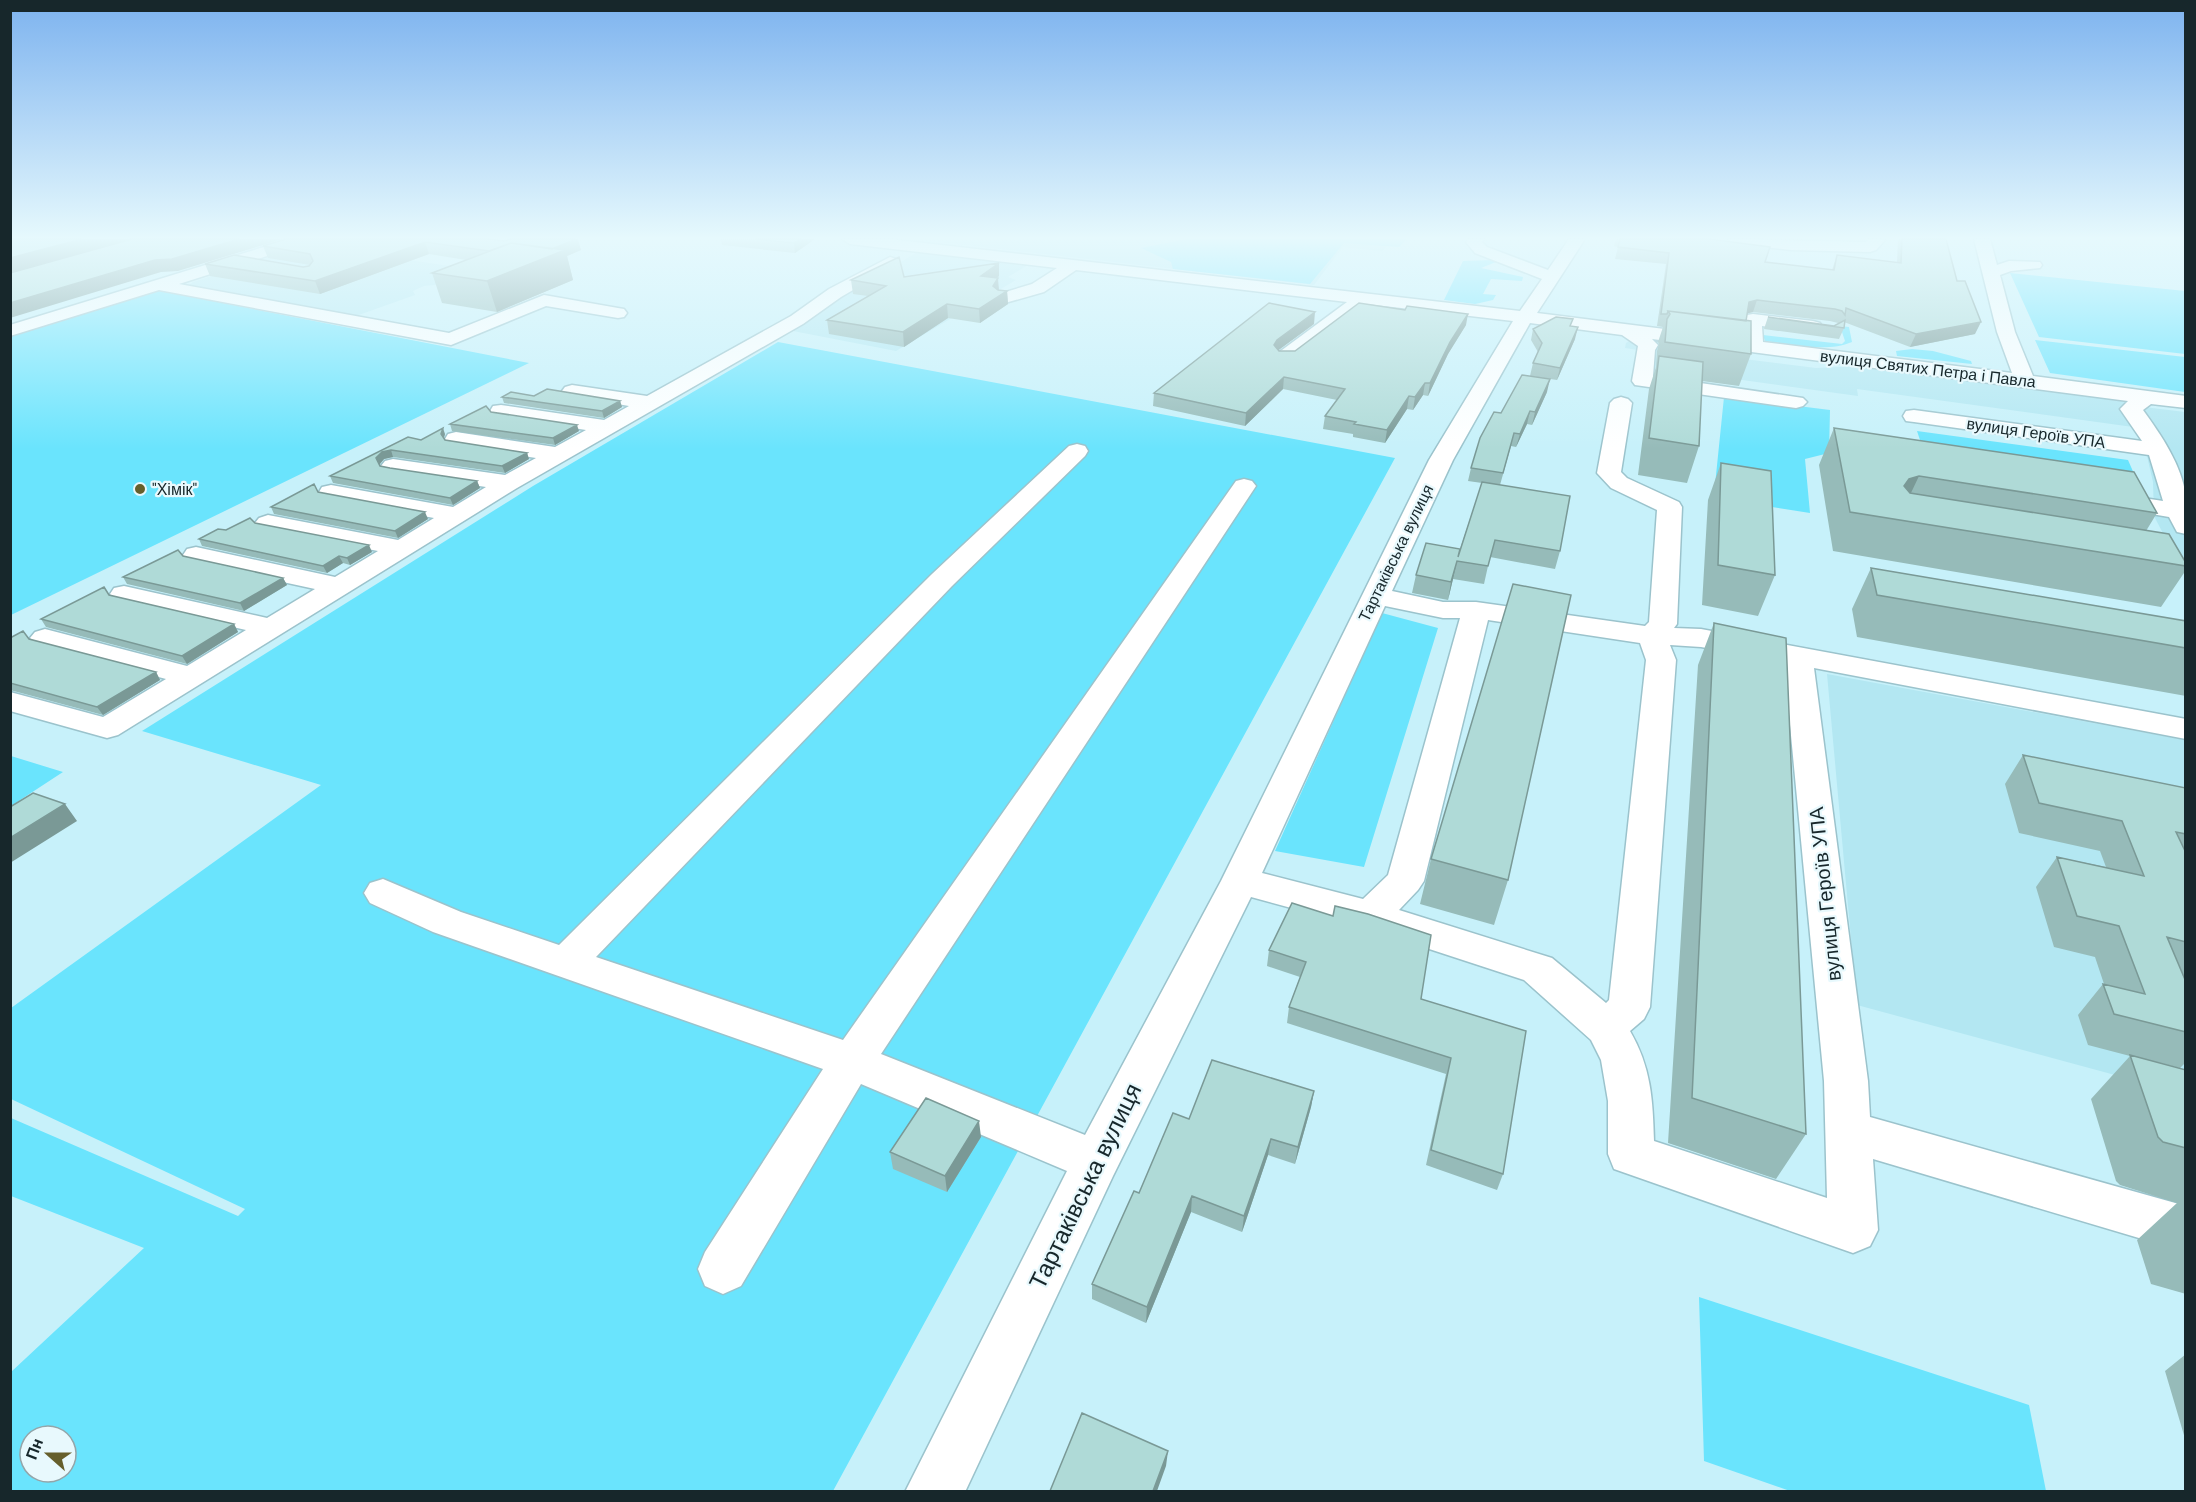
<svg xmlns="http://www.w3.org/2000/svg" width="2196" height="1502" font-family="'DM Sans',sans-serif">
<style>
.built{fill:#b3e7f2}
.green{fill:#6ae4fd;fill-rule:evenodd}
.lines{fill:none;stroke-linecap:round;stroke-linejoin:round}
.minor-casing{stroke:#9bc3cc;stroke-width:3}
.minor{fill:#fff;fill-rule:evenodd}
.wall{fill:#96bbb9}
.shaded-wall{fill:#7a9996}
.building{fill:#afdad7;stroke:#7a9996;stroke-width:1.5}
.poi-dot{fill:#655f2c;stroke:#e8f9fd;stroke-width:2}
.labels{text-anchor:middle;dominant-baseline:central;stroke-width:4.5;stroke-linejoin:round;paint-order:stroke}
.far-street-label{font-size:16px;fill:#17272b;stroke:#e8f9fd}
.far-poi-label{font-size:16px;fill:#17272b;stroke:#e8f9fd;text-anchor:start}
.street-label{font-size:20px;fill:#17272b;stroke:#e8f9fd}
.near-street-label{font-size:24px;fill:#17272b;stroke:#e8f9fd}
</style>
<rect width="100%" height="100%" fill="#c7f1fa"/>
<!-- built -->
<path class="built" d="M914,239H1394L1382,251L1343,247L1314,285Z
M336,249L476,270L444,284L424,286L413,291L415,295L356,316L188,286L193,282L286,252Z
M918,252L1031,263L1008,277L1016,280L896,351L793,331L824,306Z
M1632,339L1669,341L1736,358L1816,368L1862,366L2101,397L2129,401L2144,407L2185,412V576L2154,516L2153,482L2144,443L2133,427L1857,389L1858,396L1649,367L1652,352L1625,348L1626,343Z
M1827,674L2185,740V1094L1857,1005Z"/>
<!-- green -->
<path class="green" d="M1187,239H1407L1399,247L1344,243L1310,284L1173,269L1171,262L1141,248Z
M1492,260L1496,262L1481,268L1523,277L1522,281L1491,279L1483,294L1496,295L1493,300L1475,304L1444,300L1463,261Z
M2010,273L2185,291V354L2039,337Z
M156,290L529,363L11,615V336Z
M1840,326L1849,327L1852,342C1826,353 1792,344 1765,341L1763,335L1842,344L1845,341Z
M2035,340L2185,357V392L2050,373Z
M778,342L1395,458L833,1491H11V1372L144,1248L11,1196V1118L238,1216L245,1209L11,1099V1008L321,785L142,731L533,486ZM30,1436H66V1472H30Z
M1912,349L1933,351L1971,361L1972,364L1897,356L1896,351Z
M1724,397L1830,410L1829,453L1805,459L1810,513L1740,502L1715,485Z
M1917,431L2128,460L2142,492L1927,461Z
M1382,613L1438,628L1364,867L1275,851Z
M11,756L63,772L11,806Z
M1699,1297L2029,1405L2046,1491H1790L1704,1461Z"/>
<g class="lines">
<defs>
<path id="minor" d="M290,239H314L311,242L179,284L449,333L544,295L618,308L624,309L627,313L624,317L618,318L546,306L451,345L159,290L10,336V325Z
M842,239H889L1520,311L1542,279L1475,253L1466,242L1468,239H1484L1482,242L1487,247L1548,270L1569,239H1585L1537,313L1744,339V319L1747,315L1753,314L1813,321L1820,323L1822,327L1820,331L1813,333L1762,326L1763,342L2012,373L1997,332L1974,239H1990L1997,265L2009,261L2040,262L2042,265L2040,268L2011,271L2000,275L2015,332L2033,376L2186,396V408L2151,404L2143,410C2161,435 2182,465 2186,497C2187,509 2186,522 2186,534L2177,532L2169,517L2111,507L2102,505L2099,500L2102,495L2111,493L2163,501L2149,455L1914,422L1906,421L1903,416L1906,411L1914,410L2142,441L2120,409L2128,401L1652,339L1658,345L1655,350L1653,376L1803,398L1807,402L1803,406L1796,408L1635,385L1632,381L1638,346L1622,335L1530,323L1453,460L1392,591L1443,602H1476L1645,626L1649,622L1657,510L1611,488L1597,473L1610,403L1614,399L1621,397L1628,399L1632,403L1621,472L1627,478L1679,502L1682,507L1677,624L1674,628L1701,629L2186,719V739L1814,668L1868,1081L1870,1117L2186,1206V1252L1873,1159L1878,1230L1870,1246L1853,1253L1614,1169L1608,1154V1101L1601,1060L1591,1040L1524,980L1365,928L1251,897L1113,1176L965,1492H905L1067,1171L861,1084L741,1286L723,1294L705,1286L698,1269L705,1252L823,1069L433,932L370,903L364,893L370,883L383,879L461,912L559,945L932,574L1069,446L1077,444L1085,446L1088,451L1085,456L952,586L596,957L843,1040L1236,481L1244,479L1252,481L1256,486L881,1054L1085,1135L1221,881L1429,460L1513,321L1367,304L1292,361H1278L1275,357L1278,353L1347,302L1076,270L1044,292L1005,303L999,302L996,298L999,294L1032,284L1057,268L850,244ZM1385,606L1443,618H1460L1388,875L1363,899L1262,873ZM1488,620L1640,643L1646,660L1609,1000L1606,1003L1552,958L1399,910L1418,890L1424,881ZM1670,645L1701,647L1784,662L1824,1081L1827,1198L1654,1141C1653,1100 1651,1067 1630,1031L1644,1019L1650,1007L1676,660Z
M1728,239L1866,242L1868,239L1885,240L1876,250L1870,252L1791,250L1736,244Z
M890,257L896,259L898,262L896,265L841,297L803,324L517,488L118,735L107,738L10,711V692L103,717L166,679L35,644L30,638L35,632L45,629L187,666L246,630L114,600L110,594L114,588L124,586L267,618L315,589L187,561L183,555L187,549L196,547L335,577L378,551L259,528L255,523L259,518L268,515L398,540L434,518L331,499L322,497L319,492L322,487L331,485L453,507L486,487L393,473L385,471L381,466L385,461L393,459L505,475L536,458L456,446L448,444L445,439L448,434L456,432L555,447L586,430L501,417L493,416L490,411L493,406L501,405L604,420L629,406L565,395L562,391L565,387L572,385L647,396L791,316L829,289Z"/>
</defs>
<!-- minor casing -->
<use href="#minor" class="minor-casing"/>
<!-- minor -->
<use href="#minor" class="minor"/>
</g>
<!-- wall -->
<path class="wall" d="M488,239L581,250L567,256L573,280L497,312L442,303L432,273L466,260L429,254L320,294L210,276L205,264L303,267L310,265L268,258L263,246Z
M721,239H815L795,253L722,245Z
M1616,239H1709L1765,262L1832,270L1837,255L1897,263L1898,239H1946L1957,281L1975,334L1910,347L1844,322V328L1839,339L1764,329L1768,317L1834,326L1838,324V323L1830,321L1753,312L1747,313L1746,321L1751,354L1739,386L1702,381L1699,446L1687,483L1638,475L1649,389L1656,367L1657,351L1659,344L1658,342L1663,327L1657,326L1666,264L1615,259L1618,247L1614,246Z
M999,276L997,278L999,290L1007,291L1008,304L980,323L948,318L904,347L829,334L827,320L868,296L853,294L851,280L904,277Z
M1314,324L1278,350L1279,351H1295L1466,325L1448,354L1428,396L1423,395L1413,410L1407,409L1385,443L1353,437V434L1323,429L1325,416L1337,400L1283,389L1245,426L1153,406L1154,393Z
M1572,326L1575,339L1557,380L1530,376L1533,363L1538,352L1531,340L1533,329Z
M1547,392L1532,425L1527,424L1516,447L1511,446L1500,485L1560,551L1555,569L1490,557L1484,584L1453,579L1448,600L1412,593L1416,575L1460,549L1482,483L1468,481L1471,468L1501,413Z
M534,396L620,401L622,407L604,418L504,403L502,397Z
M491,412L579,431L555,445L452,431L450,424Z
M1834,428L2157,513L2146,531L2186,563V570L2161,607L1833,551L1819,465Z
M445,434L444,438L445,440L527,453L529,459L505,473L393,457L384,459L380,464V466L390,468L477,481L480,488L453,505L333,483L330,476L408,437L421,440Z
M1721,463L1775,575L1758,616L1702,605L1708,500Z
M318,492L428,519L398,538L274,514L271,507Z
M255,523L372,552L350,565L343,563L327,573L202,546L199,539L226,530Z
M1871,568L2186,621V696L1857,637L1852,609Z
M123,577L283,578L287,585L244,611L127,584Z
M109,595L234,624L238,632L187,664L46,627L41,619Z
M1714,623L1806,1134L1776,1179L1668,1143L1698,665Z
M10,638L29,639L156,672L160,680L103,715L10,690Z
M2023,755L2186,788V978H2184L2186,982V1062L2180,1068L2140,1058L2186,1070V1294L2151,1284L2137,1240L2177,1203L2120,1185L2116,1181L2091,1099L2130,1056L2088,1045L2078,1015L2103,984H2104L2095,957L2054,947L2036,887L2057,857L2106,867L2100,851L2019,833L2005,784Z
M1431,859L1508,880L1494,925L1420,904Z
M1269,950L1421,999L1526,1031L1503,1174L1497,1190L1426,1165L1446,1074L1287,1023L1289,1007L1300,977L1267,966Z
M1314,1091L1311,1107L1295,1164L1268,1155L1242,1232L1191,1212L1146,1323L1092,1299V1284L1139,1193L1189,1119Z
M981,1137L947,1192L893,1169L890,1152Z
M2186,1354V1442L2165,1371Z"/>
<!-- shaded-wall -->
<path class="shaded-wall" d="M82,239H132L10,273V258Z
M239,239H283L178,271L161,272L10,318V303L155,260Z
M576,239H578L581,250L567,256L573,280L497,312L487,281L530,257Z
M800,239H815L795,253L794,243Z
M425,242L429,254L320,294L315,281Z
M999,263V276L982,289L981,276Z
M998,278L999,292L1007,291L1008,304L980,323L979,309Z
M1757,300L1753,312L1745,314L1749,302Z
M947,304L948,318L904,347L903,332Z
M1315,312L1314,324L1276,352L1274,345L1277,340Z
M1468,314L1466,325L1448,354L1428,396L1430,383L1450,342Z
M1981,322L1975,334L1910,347L1916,334Z
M1578,327L1575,339L1557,380L1560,368Z
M1284,377L1283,389L1245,426L1246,413Z
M1550,379L1547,392L1532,425L1535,412Z
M1425,383L1423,395L1413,410L1415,397Z
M1409,396L1407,409L1385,443L1387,430Z
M620,401L622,407L604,418L602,411Z
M1530,411L1527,424L1516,447L1520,434Z
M577,425L579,431L555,445L553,438Z
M443,428L445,434L443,440L441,434Z
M391,450L393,457L384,459L379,465L376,458L382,452Z
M527,453L529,459L505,473L502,466Z
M1919,476L1901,514L1904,486L1909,479Z
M477,481L480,488L453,505L450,498Z
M425,512L428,519L398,538L395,531Z
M369,545L372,552L350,565L347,558Z
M339,556L343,563L327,573L323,566Z
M1457,561L1453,579L1448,600L1451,582Z
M283,578L287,585L244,611L240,603Z
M234,624L238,632L187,664L182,656Z
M156,672L160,680L103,715L97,707Z
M65,804L77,821L10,863V838Z
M1314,1091L1311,1107L1295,1164L1298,1147Z
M979,1121L981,1137L947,1192L945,1176Z
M1271,1139L1268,1155L1242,1232L1244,1216Z
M1192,1196L1191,1212L1146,1323L1147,1307Z
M1168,1451L1166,1466L1157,1491H1153Z"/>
<!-- building -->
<path class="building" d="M10,239H82L10,258Z
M132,239H239L172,259L155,260L10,303V273Z
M286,239H488L504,241L511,239H576L552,249L511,243L489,251L425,242L315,281L205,264L234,255L303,267L309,266L313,261L310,254L263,246Z
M756,239H800L794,243Z
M1620,239H1709L1770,247L1765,262L1834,270L1837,255L1901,263L1902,239H1946L1957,281H1965L1981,322L1916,334L1846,308L1845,315L1842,311L1835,309L1757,300L1749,302L1746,321L1668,311L1667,314H1661L1669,253L1618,247Z
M511,243L565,250L487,281L432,273Z
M899,257L904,277L999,263L981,276L998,278L993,286L998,290L1007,291L979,309L947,304L903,332L827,320L886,286L851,280Z
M1269,303L1315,312L1277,340L1274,345L1279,351H1295L1359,303L1405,310L1407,306L1468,314L1450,342L1430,383H1425L1415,397L1409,396L1387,430L1354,424L1356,422L1325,416L1345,389L1284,377L1246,413L1154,393Z
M1668,311L1751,321V354L1665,342L1667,319L1670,314Z
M1556,317L1573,319L1570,326L1578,327L1560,368L1533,363L1542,343L1533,329Z
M1768,317L1834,326L1845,320L1844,328Z
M1659,356L1703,362L1699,446L1649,438Z
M1522,375L1550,379L1535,412L1530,411L1520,434L1514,433L1503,473L1471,468L1480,438L1494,412L1501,413Z
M547,389L620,401L602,411L502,397L511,392L534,396Z
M486,406L491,412L577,425L553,438L450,424Z
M443,428L441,434L445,440L527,453L502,466L391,450L382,452L376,458L380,466L390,468L477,481L450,498L330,476L408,437L421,440Z
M1834,428L2134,472L2157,513L1919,476L1909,479L1904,486L1910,493L2169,534L2186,563V566L1850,512Z
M1721,463L1771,471L1775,575L1718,565Z
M1482,482L1570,496L1560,551L1495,540L1488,566L1457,561L1451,582L1416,575L1426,543L1460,549L1458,557Z
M314,484L318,492L425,512L395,531L271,507Z
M250,518L255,523L369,545L347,558L339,556L323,566L199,539L218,529L226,530Z
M178,550L183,556L283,578L240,603L123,577Z
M1871,568L2186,621V648L1877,595Z
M1513,584L1571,595L1508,880L1431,859Z
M104,587L109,595L234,624L182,656L41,619Z
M1714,623L1786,638L1806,1134L1692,1098Z
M23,631L29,639L156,672L97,707L10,683V638Z
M2023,755L2186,788V834L2176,832L2186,853V942L2167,937L2186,982V1032L2114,1014L2103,984L2145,994L2119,926L2077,916L2057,857L2144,876L2122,821L2039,803Z
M33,793L65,804L10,838V807Z
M1292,903L1333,916L1335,906L1368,914L1431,935L1421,999L1526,1031L1503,1174L1431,1150L1451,1058L1289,1007L1306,962L1269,950Z
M2130,1055L2186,1070V1148L2163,1142L2158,1137Z
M1212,1060L1314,1091L1298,1147L1271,1139L1244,1216L1192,1196L1147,1307L1092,1284L1134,1191L1139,1193L1173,1113L1189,1119Z
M926,1098L979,1121L945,1176L890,1152Z
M1082,1413L1168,1451L1153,1491H1050Z"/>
<!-- sky -->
<linearGradient id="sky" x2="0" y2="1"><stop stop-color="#7db3ef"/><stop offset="0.53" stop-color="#e6f9fd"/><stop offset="1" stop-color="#e6f9fd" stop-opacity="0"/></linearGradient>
<rect width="2196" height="449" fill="url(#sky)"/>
<!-- markers -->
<circle class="poi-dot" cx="140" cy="489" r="6"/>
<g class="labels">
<!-- far-street labels -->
<g class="far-street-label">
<text transform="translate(1928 369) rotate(7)">вулиця Святих Петра і Павла</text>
<text transform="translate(2036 433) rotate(8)">вулиця Героїв УПА</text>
<text transform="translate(1396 553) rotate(-64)">Тартаківська вулиця</text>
</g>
<!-- far-poi labels -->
<g class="far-poi-label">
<text x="152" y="489">"Хімік"</text>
</g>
<!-- street labels -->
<g class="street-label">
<text transform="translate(1825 894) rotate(-96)">вулиця Героїв УПА</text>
</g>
<!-- near-street labels -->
<g class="near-street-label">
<text transform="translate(1085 1186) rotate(-64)">Тартаківська вулиця</text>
</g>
</g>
<!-- border -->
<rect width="2196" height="1502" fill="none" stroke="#17272b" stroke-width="24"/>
<!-- north arrow -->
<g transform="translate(48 1454) rotate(291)"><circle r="28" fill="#e8f9fd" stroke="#94a5a9" stroke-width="1.5"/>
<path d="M0-4.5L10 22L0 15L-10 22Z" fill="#655f2c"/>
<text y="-9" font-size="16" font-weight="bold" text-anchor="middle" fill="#17272b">Пн</text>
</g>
</svg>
